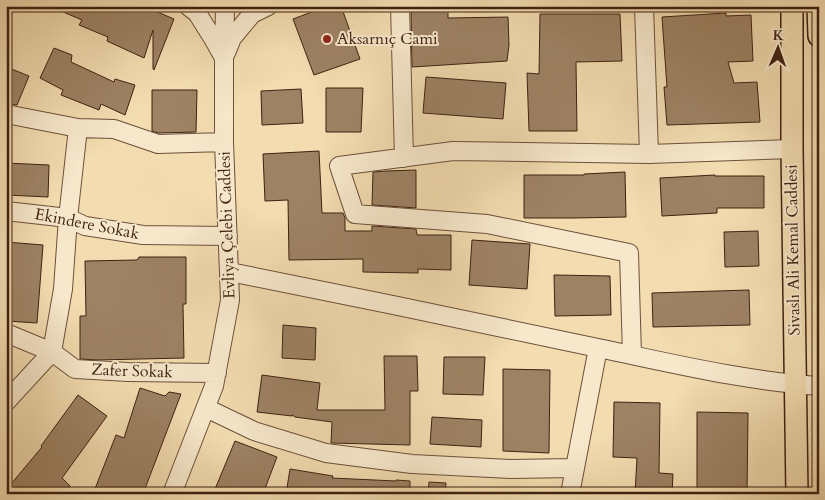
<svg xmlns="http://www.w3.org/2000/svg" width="825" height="500" font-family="Cardo,serif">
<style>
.building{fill:#9d8264;stroke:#402111}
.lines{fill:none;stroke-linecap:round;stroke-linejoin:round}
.minor-casing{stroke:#6c5039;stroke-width:20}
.major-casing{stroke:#402111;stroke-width:24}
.minor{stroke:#f7e8cc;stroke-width:18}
.major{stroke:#f2dcb0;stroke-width:21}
.poi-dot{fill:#8f2418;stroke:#f7e8cc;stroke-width:2}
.labels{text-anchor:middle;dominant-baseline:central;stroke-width:4;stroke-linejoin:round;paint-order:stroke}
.poi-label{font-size:16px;fill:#402111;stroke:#f7e8cc;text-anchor:start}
.street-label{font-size:16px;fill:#402111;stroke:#f7e8cc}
</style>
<rect width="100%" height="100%" fill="#f2dcb0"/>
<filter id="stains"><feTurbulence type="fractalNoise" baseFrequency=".004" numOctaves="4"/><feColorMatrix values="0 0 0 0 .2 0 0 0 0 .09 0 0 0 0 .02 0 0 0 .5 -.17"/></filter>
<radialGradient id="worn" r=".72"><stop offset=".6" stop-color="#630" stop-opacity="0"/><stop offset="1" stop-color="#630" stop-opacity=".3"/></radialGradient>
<!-- building -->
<path class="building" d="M49,6H143L174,19L154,70L153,69V30L144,58L107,41L108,37L79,25L82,20Z
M328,6H341L360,59L314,75L293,19Z
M411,12H448V18L508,17L509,45L507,61L412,67Z
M726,13V16L751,15L753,61L728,62L734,83L757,82L760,122L667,125L664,87H667L662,17Z
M540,14H620L622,61L576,62L577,131H529L527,73L539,74Z
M54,48L72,55L71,62L114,82L115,79L135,85L125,115L101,104L99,110L61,95L63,90L40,78Z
M9,68L29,76L17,105L6,104V79Z
M426,77L506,83L503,119L423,113Z
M326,88H363L361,132H326Z
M301,89L303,123L262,125L261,91Z
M152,90H197L196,132L158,133L152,131Z
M319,151L322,213H343L345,218V231H372V226L416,229L417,235H451V270L418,269V273L363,272V259L289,260L288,200L265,201L263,154Z
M6,163L49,165L48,197L6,195Z
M416,170V208L372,205L373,172L386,171Z
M625,172L626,217L574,218H524V175H584V174Z
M715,175V176H764V208H717V213L662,216L660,178Z
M758,231L759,266L725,267L724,232Z
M472,240L530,244L527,289L469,285Z
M6,242L43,245L37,323L6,321Z
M139,257H186V304H183L184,358L97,360L80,359V316H86L85,261L137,260Z
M554,275L610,276L611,315L555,316Z
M749,290L750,325L653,327L652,293Z
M283,325L316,328L315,360L282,358Z
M384,356H417L418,391H410V445L331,443L332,422L295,417L292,415V416L257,412L262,375L320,383L317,410H385Z
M444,357H485L483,395L443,394Z
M503,369L550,370L549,453L503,451Z
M140,388L165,396L169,392L181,394L143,494H93L116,435L124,438Z
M78,395L107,416L62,478L70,486L64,494H6V490L42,447L41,446Z
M614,402L660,403L659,473L673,474L672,494H635L637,458L613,457Z
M697,412L748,413L747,494H697Z
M432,417L482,420L481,447L430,444Z
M235,441L277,457L263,494H213Z
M290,469L333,476L332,478L396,481V480L410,481V494H286Z
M429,482L446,483L445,494H428Z"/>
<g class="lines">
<defs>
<path id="minor" d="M188,6L197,13L214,40L223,56
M400,6L404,158
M644,6L649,154
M226,53L232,38L252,14L268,6
M6,114L78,128L114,129L158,144L224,142
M6,211L68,218L85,226L143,235L228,236
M230,272L393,305L598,348
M6,333L52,352L75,369L128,372L217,373
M632,355L629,253L487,224L355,214L339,166L453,151L649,154L792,149
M6,402L52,352L63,289L68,218L78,128
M206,408L254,431L326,453L412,464L511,469L575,468
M172,494L214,386L230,300L224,142V58L225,6
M570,494L598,348C671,363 744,381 819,386"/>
<path id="major" d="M792,6V149L797,494
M818,6L819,36"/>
</defs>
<!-- minor casing -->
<use href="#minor" class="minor-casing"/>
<!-- major casing -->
<use href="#major" class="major-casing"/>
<!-- minor -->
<use href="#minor" class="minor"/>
<!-- major -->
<use href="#major" class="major"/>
</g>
<!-- markers -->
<circle class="poi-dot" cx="327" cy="39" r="5"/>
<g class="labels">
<!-- poi labels -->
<g class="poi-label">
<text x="337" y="39">Aksarnıç Cami</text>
</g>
<!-- street labels -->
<g class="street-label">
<text transform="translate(87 224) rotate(11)">Ekindere Sokak</text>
<text transform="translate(227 225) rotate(-92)">Evliya Çelebi Caddesi</text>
<text transform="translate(793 250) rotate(-91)">Sivaslı Ali Kemal Caddesi</text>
<text transform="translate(132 371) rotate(2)">Zafer Sokak</text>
</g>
</g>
<!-- margin -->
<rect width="825" height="500" fill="none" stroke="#f2dcb0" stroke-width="25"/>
<rect x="8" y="8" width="810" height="485" fill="none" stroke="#402111" stroke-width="2.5"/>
<rect x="12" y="12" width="800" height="475" fill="none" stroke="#402111"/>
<!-- north arrow -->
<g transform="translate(778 48) rotate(2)" stroke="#f7e8cc" stroke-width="4" paint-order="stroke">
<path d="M0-4L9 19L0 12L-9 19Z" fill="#402111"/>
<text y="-8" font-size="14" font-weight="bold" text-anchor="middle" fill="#402111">K</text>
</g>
<rect width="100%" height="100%" filter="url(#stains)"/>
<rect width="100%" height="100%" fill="url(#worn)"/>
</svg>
